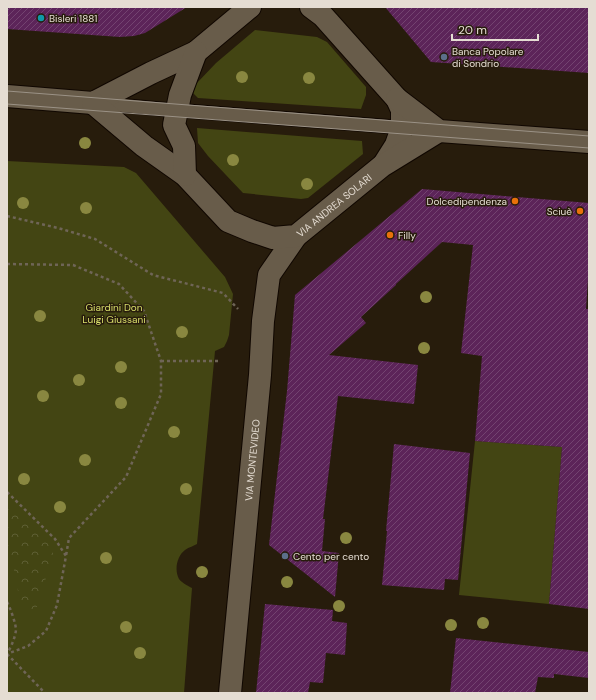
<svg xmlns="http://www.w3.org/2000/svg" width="596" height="700" font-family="'DM Sans',sans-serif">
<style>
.green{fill:#434513}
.forest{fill:url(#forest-crowns)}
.building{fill:url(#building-hatch)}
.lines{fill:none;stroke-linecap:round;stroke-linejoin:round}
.service-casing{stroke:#100700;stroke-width:15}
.minor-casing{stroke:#100700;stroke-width:24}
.tertiary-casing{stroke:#100700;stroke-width:24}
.path{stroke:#6f6557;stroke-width:2.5;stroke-dasharray:3 3;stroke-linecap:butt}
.service{stroke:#685c4a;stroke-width:13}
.minor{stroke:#685c4a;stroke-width:22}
.tertiary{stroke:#685c4a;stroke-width:22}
.tram{stroke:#9b9286;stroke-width:1}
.tree{fill:#898740}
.culture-dot{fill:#0f9aa8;stroke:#271c0c;stroke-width:1.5}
.service-dot{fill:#5c6f8a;stroke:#271c0c;stroke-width:1.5}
.food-dot{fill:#e8710a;stroke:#271c0c;stroke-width:1.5}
.labels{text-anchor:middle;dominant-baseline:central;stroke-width:3;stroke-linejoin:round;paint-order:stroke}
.poi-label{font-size:10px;fill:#e5ddd3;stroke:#271c0c;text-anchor:start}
.street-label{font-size:10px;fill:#e5ddd3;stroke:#271c0c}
.park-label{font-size:10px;fill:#d9df6b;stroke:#271c0c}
</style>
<defs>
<pattern id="forest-crowns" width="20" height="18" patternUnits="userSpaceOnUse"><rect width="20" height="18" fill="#434513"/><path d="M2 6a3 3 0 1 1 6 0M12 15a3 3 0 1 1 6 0" fill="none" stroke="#5e5f34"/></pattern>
<pattern id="building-hatch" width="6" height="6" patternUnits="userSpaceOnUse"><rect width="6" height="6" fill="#5c2459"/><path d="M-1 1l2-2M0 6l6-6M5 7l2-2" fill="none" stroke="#734370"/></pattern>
</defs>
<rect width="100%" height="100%" fill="#271c0c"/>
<!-- green -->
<path class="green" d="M255,30L317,37L327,42L366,87V95L361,109L198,98L193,93L196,84L216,63Z
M197,128L362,141L363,154L308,198L301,199L243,193L208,156L198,143Z
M7,161L124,167L136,173L225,277L233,294L229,335L227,341L224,347L215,351L197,544C194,546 189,547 185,550C177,556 174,570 179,579C182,583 188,586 192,588L184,693H7Z
M475,441L562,447L549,604L459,595Z"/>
<!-- forest -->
<path class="forest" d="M7,501L51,545L53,554L38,605C34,611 33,613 26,614C23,612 21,610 19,607C17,603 18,599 18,595C18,582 16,569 7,559Z"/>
<!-- building -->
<path class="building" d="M7,7H187L145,33L134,36L120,37L7,29Z
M385,7H589V73L431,62Z
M422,189L589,203V264L586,309H589V609L549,604L562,447L475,441L482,356L461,353L473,245L442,242L396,284V285L361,317L366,323L329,355L418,365L414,404L338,396L323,519H325L322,551L339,553L335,597L269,545L287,391L295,295Z
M394,444L470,453L458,580L445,579L444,590L382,585L387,531H386Z
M265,604L333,610L332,621L347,623L345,655L326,653L323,683L310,682L308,693H256Z
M456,638L589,652V678L554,674V678L538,677L535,693H450Z"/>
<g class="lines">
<defs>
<path id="service" d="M96,103L161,109L435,130"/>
<g id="minor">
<path id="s1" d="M230,693L260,375L263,321L269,275L296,236"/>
</g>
<g id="tertiary">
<path d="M311,7L323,16L397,99L402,110V128L396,145L384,164"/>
<path d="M7,96L93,103L151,73L196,52L250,7"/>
<path d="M397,99L439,131L589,142"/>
<path id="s2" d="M93,103L144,146L185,175L228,221L252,231L273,238L296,236L382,166L439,131"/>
<path d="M185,175L184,146L174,125L180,95L196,52"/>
</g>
</defs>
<!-- service casing -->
<use href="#service" class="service-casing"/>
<!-- minor casing -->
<use href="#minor" class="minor-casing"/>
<!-- tertiary casing -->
<use href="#tertiary" class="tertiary-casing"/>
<!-- path -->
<path class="path" d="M7,216L58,228L95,239L153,275L223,293L238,309
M7,264L73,265L119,284L144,311L161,361V394L126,477L69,538L66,556
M161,361H219
M7,492L55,539L66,556L57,605L46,631L28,646L7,654
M7,602C10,607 16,624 16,630C15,638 11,647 7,654
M7,654L45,693"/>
<!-- service -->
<use href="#service" class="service"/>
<!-- minor -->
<use href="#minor" class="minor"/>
<!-- tertiary -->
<use href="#tertiary" class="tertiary"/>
<!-- tram -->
<path class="tram" d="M7,91L589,136
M7,104L589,148"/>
</g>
<!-- trees -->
<g class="tree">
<circle cx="242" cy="77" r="6"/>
<circle cx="309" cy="78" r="6"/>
<circle cx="85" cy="143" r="6"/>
<circle cx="233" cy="160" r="6"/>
<circle cx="307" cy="184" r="6"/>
<circle cx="23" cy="203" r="6"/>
<circle cx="86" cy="208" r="6"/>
<circle cx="426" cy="297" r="6"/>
<circle cx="40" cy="316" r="6"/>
<circle cx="182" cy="332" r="6"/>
<circle cx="424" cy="348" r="6"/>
<circle cx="121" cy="367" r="6"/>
<circle cx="79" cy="380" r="6"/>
<circle cx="43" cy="396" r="6"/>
<circle cx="121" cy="403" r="6"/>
<circle cx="174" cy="432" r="6"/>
<circle cx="85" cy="460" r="6"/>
<circle cx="24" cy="479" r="6"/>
<circle cx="186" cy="489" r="6"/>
<circle cx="60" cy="507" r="6"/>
<circle cx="346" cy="538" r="6"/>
<circle cx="106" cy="558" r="6"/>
<circle cx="202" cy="572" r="6"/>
<circle cx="287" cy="582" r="6"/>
<circle cx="339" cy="606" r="6"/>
<circle cx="483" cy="623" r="6"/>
<circle cx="451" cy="625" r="6"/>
<circle cx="126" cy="627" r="6"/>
<circle cx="140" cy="653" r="6"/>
</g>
<!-- markers -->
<circle class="culture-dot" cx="41" cy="18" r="4"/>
<g class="service-dot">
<circle cx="444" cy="57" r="4"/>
<circle cx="285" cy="556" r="4"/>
</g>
<g class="food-dot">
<circle cx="515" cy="201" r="4"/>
<circle cx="580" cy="211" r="4"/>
<circle cx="390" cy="235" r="4"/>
</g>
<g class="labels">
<!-- poi labels -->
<g class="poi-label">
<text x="49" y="18">Bisleri 1881</text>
<text x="452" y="51">Banca Popolare<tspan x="452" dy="12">di Sondrio</tspan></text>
<text x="507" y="201" text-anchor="end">Dolcedipendenza</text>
<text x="572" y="211" text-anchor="end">Sciuè</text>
<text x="398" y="235">Filly</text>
<text x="293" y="556">Cento per cento</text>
</g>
<!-- street labels -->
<g class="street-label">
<text stroke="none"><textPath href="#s2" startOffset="300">VIA ANDREA SOLARI</textPath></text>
<text stroke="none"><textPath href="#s1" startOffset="234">VIA MONTEVIDEO</textPath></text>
</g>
<!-- park labels -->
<g class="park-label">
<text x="114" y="307">Giardini Don<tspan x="114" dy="12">Luigi Giussani</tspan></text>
</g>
</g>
<!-- border -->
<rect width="596" height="700" fill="none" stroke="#e5ddd3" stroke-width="16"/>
<!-- scale -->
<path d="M452 34v6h86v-6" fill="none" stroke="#e5ddd3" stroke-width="2"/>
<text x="458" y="34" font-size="12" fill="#e5ddd3" stroke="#271c0c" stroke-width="3" paint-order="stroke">20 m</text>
</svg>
